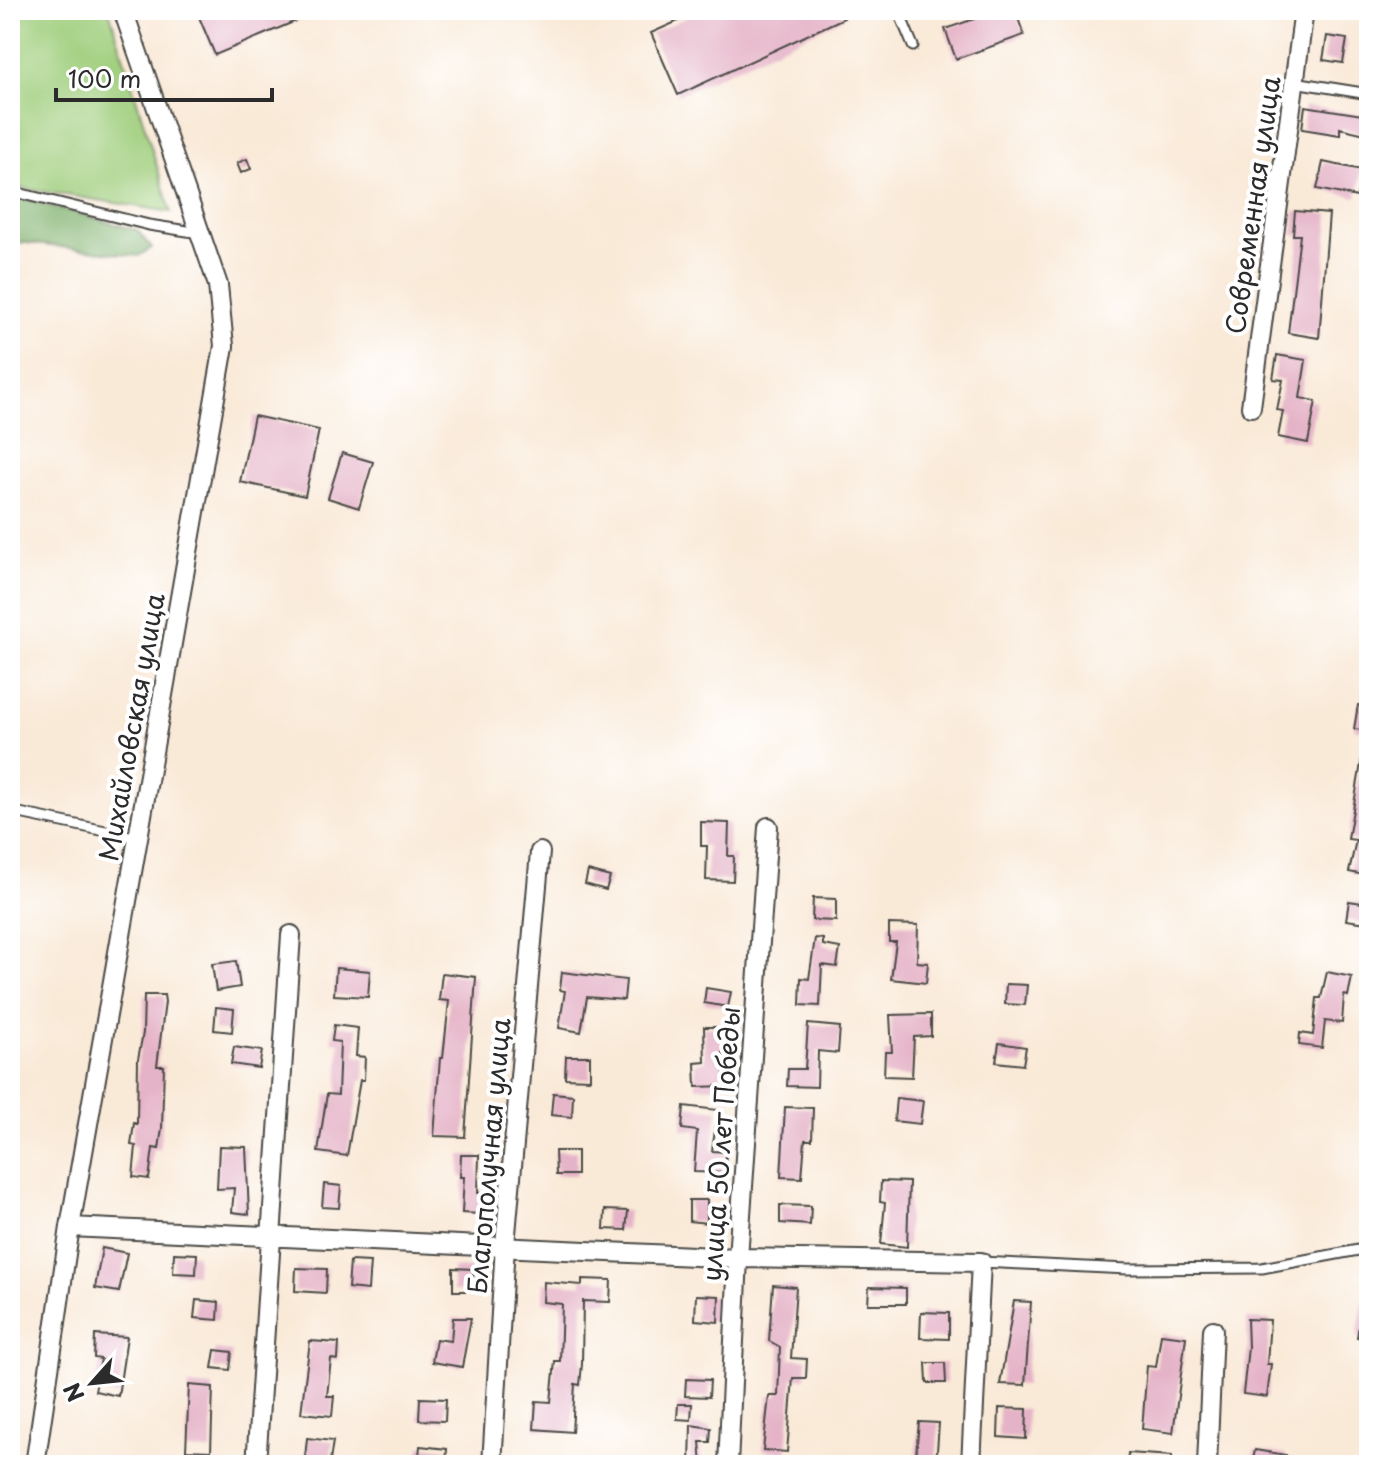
<svg xmlns="http://www.w3.org/2000/svg" width="1379" height="1475" font-family="'Playpen Sans',sans-serif">
<style>
.green{fill:#9fce7c;stroke:#657c54;stroke-width:2}
.forest{fill:#7fb16c;stroke:#556e4c;stroke-width:2}
.building{fill:#e5b3c7}
.lines{fill:none;stroke-linecap:round;stroke-linejoin:round}
.service-casing{stroke:#4a4845;stroke-width:13}
.minor-casing{stroke:#4a4845;stroke-width:22}
.service{stroke:#fff;stroke-width:9}
.minor{stroke:#fff;stroke-width:18}
.labels{text-anchor:middle;dominant-baseline:central;stroke-width:8;stroke-linejoin:round;paint-order:stroke}
.street-label{font-size:26px;fill:#2b2b2b;stroke:#fff}
</style>
<rect width="100%" height="100%" fill="#fff"/>
<filter id="ink" filterUnits="userSpaceOnUse"><feTurbulence type="fractalNoise" baseFrequency=".0125" numOctaves="2"/><feDisplacementMap in="SourceGraphic" scale="16" xChannelSelector="R" yChannelSelector="G"/><feConvolveMatrix kernelMatrix="1 2 1 2 8 2 1 2 1" color-interpolation-filters="sRGB"/></filter>
<filter id="wash" filterUnits="userSpaceOnUse"><feTurbulence type="fractalNoise" baseFrequency=".006" numOctaves="4" result="noise"/><feDisplacementMap in="SourceGraphic" scale="32" xChannelSelector="R" yChannelSelector="G"/><feGaussianBlur stdDeviation="1.8" result="paint"/><feColorMatrix in="noise" values="0 0 0 0 0 0 0 0 0 0 0 0 0 0 0 0 0 1.4 0 .05"/><feComposite in="paint" operator="in"/></filter>
<g filter="url(#wash)">
<rect width="100%" height="100%" fill="#f9e9d7"/>
<!-- green -->
<path class="green" d="M10,10H109L171,212L10,186Z"/>
<!-- forest -->
<path class="forest" d="M10,195L137,230L152,248L138,256L10,241Z"/>
<g id="blocks">
<!-- building -->
<path class="building" d="M196,10H322L215,55Z
M703,10H841L844,18L678,95L651,33Z
M1000,10H1015L1024,35L956,59L945,29Z
M1327,36L1347,39L1343,63L1323,60Z
M1305,106L1369,116V135L1340,128V135L1302,129Z
M247,159L251,169L241,173L237,163Z
M1323,162L1362,170L1357,197L1317,189Z
M1295,211L1329,214L1319,338L1288,333L1300,235H1293Z
M1277,355L1306,360L1300,398L1316,401L1308,443L1278,437L1283,411L1277,410L1283,380L1273,379Z
M254,416L319,430L305,496L240,482Z
M342,453L373,462L359,508L328,498Z
M1358,705H1369V731L1354,729Z
M1364,746L1369,747V876L1349,872L1356,840L1348,839Z
M701,822L729,823L728,856H734L733,881L706,880L707,846H701Z
M588,871L610,877L606,890L585,884Z
M813,898L836,899V921L812,920Z
M1349,901L1369,904L1367,923L1346,920Z
M889,924L918,925L917,962L928,963L926,983L891,979L896,942H889Z
M815,938L823,939V945L840,948L837,967L822,965L820,1006L800,1005L801,978L809,979Z
M236,961L240,987L216,991L212,964Z
M336,968L370,971L368,997L334,995Z
M562,972L626,980L624,1000L587,997L581,1032L559,1028L565,991L560,990Z
M1327,972L1352,977L1348,996L1344,995L1342,1023L1325,1021L1322,1048L1299,1045L1300,1033L1313,1035L1317,998H1321Z
M442,973L476,977L465,1137L434,1136L440,1058H443L449,1001L439,1000Z
M1006,984L1027,985L1025,1005L1005,1004Z
M706,988L731,992L728,1007L704,1003Z
M144,995H164L165,1002L157,1066H164L162,1128L159,1149L153,1148L149,1179L133,1177L136,1146L131,1145L134,1123L137,1124L138,1059L143,1033Z
M216,1007L234,1009L232,1032L214,1030Z
M931,1014V1036L914,1037L912,1077L884,1076L885,1052H892L890,1015Z
M808,1024L840,1027L838,1053L818,1051L817,1087L787,1086L788,1069H805Z
M334,1025L358,1028L356,1056L365,1057L364,1080H360L347,1156L318,1152L327,1094L338,1095L340,1042L332,1041Z
M704,1027H730L731,1051H723L725,1086L696,1087L695,1063L705,1062Z
M999,1043L1026,1047L1023,1065L996,1062Z
M234,1047L262,1051L259,1068L231,1064Z
M566,1056H590V1079L565,1078Z
M553,1093L573,1095L572,1117L551,1115Z
M896,1098L923,1101L920,1124L894,1121Z
M684,1106L718,1110L712,1151L726,1152L725,1173L694,1172L697,1131L682,1129Z
M785,1107L813,1108L812,1140H805L802,1178L781,1177Z
M219,1146L246,1147L249,1214L232,1212L234,1188L217,1189Z
M555,1151H577V1175H556Z
M461,1155H479L478,1193H483L482,1214L462,1213L464,1177H460Z
M881,1181L909,1182L907,1247L881,1244L885,1203L880,1202Z
M324,1184L341,1186L339,1208L322,1207Z
M689,1200H707V1223L689,1221Z
M780,1205L811,1206L810,1225L780,1223Z
M605,1210L628,1211L626,1230L604,1229Z
M102,1248L127,1253L119,1292L95,1288Z
M174,1253L197,1254L196,1274L173,1273Z
M350,1261L370,1262L368,1290L348,1288Z
M296,1268L327,1269L326,1293L295,1291Z
M453,1268L473,1269V1291H453Z
M582,1279L611,1280L610,1302L583,1301L582,1364L580,1385L575,1384L572,1432L534,1429L536,1401L551,1402L555,1361H560L562,1304L543,1302L544,1282L582,1285Z
M773,1285L796,1287L791,1358L807,1359L806,1378H793L787,1452L763,1450L769,1396H778L780,1347L769,1341Z
M869,1287L906,1288V1304H868Z
M696,1295L719,1296L718,1322L695,1320Z
M196,1300L219,1302L218,1320L194,1318Z
M1014,1301L1031,1302L1025,1385L1000,1384Z
M1363,1303L1369,1304V1340L1357,1337Z
M921,1312L949,1313V1339L920,1338Z
M453,1318H471L462,1367L432,1362L436,1339L451,1341Z
M1247,1319L1270,1320L1267,1364H1271L1267,1397L1243,1394L1248,1347Z
M1161,1334L1186,1337L1173,1433L1142,1429L1147,1366L1156,1367Z
M95,1335L127,1337L118,1396L95,1391L101,1359L94,1358Z
M310,1341L339,1343L338,1360L331,1359L327,1396H334L332,1416L301,1413Z
M215,1350L232,1352L230,1370L212,1368Z
M926,1363H945L946,1383H927Z
M686,1379L710,1380L709,1397L685,1396Z
M189,1385L213,1387L211,1451L186,1450Z
M420,1398L446,1399L445,1421L419,1420Z
M678,1404H692L691,1420L677,1419Z
M999,1408L1027,1409L1026,1439L998,1437Z
M919,1422L939,1423L936,1465H915Z
M691,1425L711,1428L710,1442H700L702,1465H690Z
M307,1438L333,1441L330,1461L305,1458Z
M420,1446L447,1449L446,1465H418Z
M1255,1450L1286,1455L1284,1465H1252Z
M1128,1453L1172,1456V1465H1127Z"/>
</g>
</g>
<g filter="url(#ink)">
<use href="#blocks" fill-opacity="0" stroke="#4a4845" stroke-width="2"/>
<g class="lines">
<defs>
<path id="service" d="M898,10L913,46
M1294,82L1369,94
M10,191L149,225L200,233
M10,811L139,838
M981,1262L1128,1269L1262,1268L1369,1248"/>
<path id="minor" d="M1251,407L1304,10
M70,1227L738,1258L981,1262L971,1465
M35,1465L70,1227L224,346L218,285L123,10
M256,1465L291,935
M492,1465L505,1245L540,852
M728,1465L738,1258L768,827
M1207,1465L1213,1330"/>
</defs>
<!-- service casing -->
<use href="#service" class="service-casing"/>
<!-- minor casing -->
<use href="#minor" class="minor-casing"/>
<!-- service -->
<use href="#service" class="service"/>
<!-- minor -->
<use href="#minor" class="minor"/>
</g>
</g>
<g class="labels">
<!-- street labels -->
<g class="street-label">
<text transform="translate(1252 205) rotate(-82)">Современная улица</text>
<text transform="translate(131 727) rotate(-80)">Михайловская улица</text>
<text transform="translate(720 1144) rotate(-86)">улица 50 лет Победы</text>
<text transform="translate(488 1156) rotate(-85)">Благополучная улица</text>
</g>
</g>
<!-- margin -->
<rect width="1379" height="1475" fill="none" stroke="#fff" stroke-width="40"/>
<!-- north arrow -->
<g transform="translate(92 1383) rotate(243)" stroke="#ffffff" stroke-width="6" paint-order="stroke">
<path d="M0-6L14 30L0 20L-14 30Z" fill="#2b2b2b"/>
<text y="-12" font-size="22" font-weight="bold" text-anchor="middle" fill="#2b2b2b">N</text>
</g>
<!-- scale -->
<path d="M56 88v12h216v-12" fill="none" stroke="#2b2b2b" stroke-width="4"/>
<text x="68" y="88" font-size="24" fill="#2b2b2b" stroke="#ffffff" stroke-width="6" paint-order="stroke">100 m</text>
</svg>
